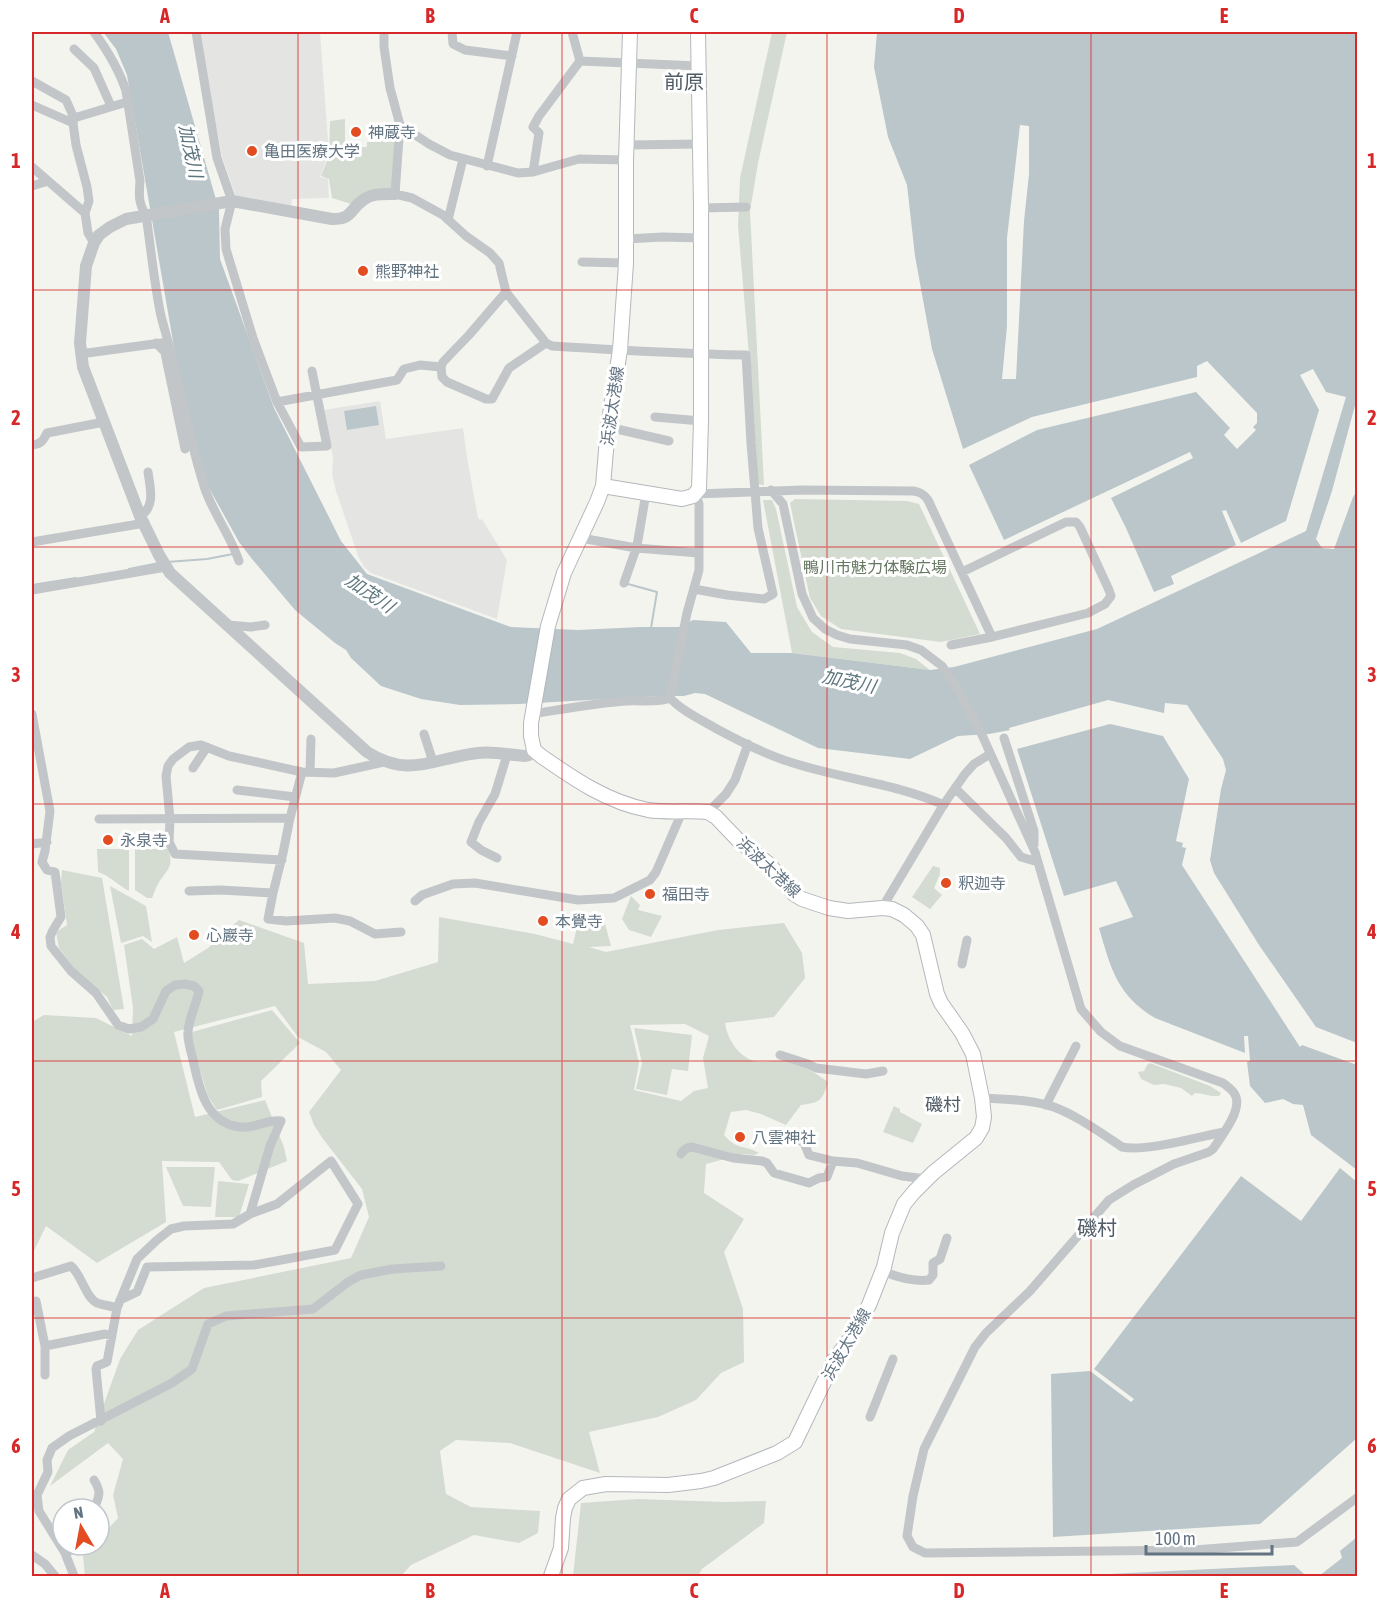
<svg xmlns="http://www.w3.org/2000/svg" width="1389" height="1608" font-family="'Asap Condensed','Noto Sans JP',sans-serif">
<style>
.built{fill:#e4e5e3}
.green{fill:#d4dbd0;fill-rule:evenodd}
.water{fill:#bac6ca}
.pier{fill:#f4f4ef}
.lines{fill:none;stroke-linecap:round;stroke-linejoin:round}
.stream{stroke:#bac6ca;stroke-width:2}
.secondary-casing{stroke:#b2b8bc;stroke-width:16}
.minor{stroke:#c3c6c9;stroke-width:9}
.tertiary{stroke:#c3c6c9;stroke-width:12}
.secondary{stroke:#fff;stroke-width:14}
.grid{fill:none;stroke:#d62828;stroke-width:1.5;stroke-opacity:0.55}
.poi-dot{fill:#e34c20;stroke:#fff;stroke-width:2}
.labels{text-anchor:middle;dominant-baseline:central;stroke-width:6;stroke-linejoin:round;paint-order:stroke}
.poi-label{font-size:16px;fill:#627381;stroke:#fff;text-anchor:start}
.street-label{font-size:16px;fill:#627381;stroke:#fff}
.park-label{font-size:16px;fill:#667861;stroke:#fff}
.water-label{font-size:18px;font-style:italic;fill:#5e767f;stroke:#fff}
.neighbourhood-label{font-size:18px;fill:#505c66;stroke:#fff}
.quarter-label{font-size:20px;fill:#505c66;stroke:#fff}
.neatline{fill:none;stroke:#d62828;stroke-width:2}
.grid-label{font-size:20px;text-anchor:middle;font-weight:bold;fill:#d62828}
</style>
<rect width="100%" height="100%" fill="#f4f4ef"/>
<!-- built -->
<path class="built" d="M199,32H320L328,140V156L320,177L328,179L329,198L292,199L291,207L236,197L222,157Z
M380,401L386,439L463,428L467,457L478,518L480,520L482,519L507,560L497,619L371,573L364,567L358,556L336,491L332,474L333,458L323,410Z"/>
<!-- green -->
<path class="green" d="M772,32H787L758,163L750,211L764,485L757,484L749,355L738,226L740,178Z
M345,119V147H367V142H380L382,130L396,129L393,186L389,191C371,189 363,189 351,204L332,198L329,179L321,176L329,156L330,121Z
M795,499L907,501L919,504L980,634L941,642L841,629L821,616L810,598L790,503Z
M763,500H772L776,509L797,607L812,632L833,647L900,653L916,659L930,670L792,653Z
M121,842H129V891C118,885 110,876 98,872L97,849H121Z
M135,849H168C175,868 166,870 158,884C155,889 154,894 152,898H147L135,890Z
M933,866L940,868V874L934,888L942,895L930,909L912,897Z
M62,870L102,878L124,1009L113,1010L107,997L75,969L59,948L56,932L67,925L61,883Z
M110,886L146,906L152,942L143,936L121,943Z
M631,896L640,905L638,910L662,916L651,937L629,930L622,919Z
M439,917L535,934L573,944L578,923L604,920L611,946L589,947L606,952L718,930L784,923L802,953L805,978L774,1017L725,1023C727,1039 740,1060 759,1062C768,1062 778,1060 787,1061C802,1063 815,1073 828,1082C822,1101 821,1102 801,1105L786,1125L761,1114L746,1110L731,1112L724,1135C738,1151 743,1144 759,1153L754,1155L743,1154L706,1164L704,1193L744,1219L724,1252L743,1309L744,1362L721,1373L696,1400L658,1417L589,1432L600,1473L510,1443L456,1440L440,1451L446,1494L471,1507L540,1511L538,1533L519,1543L474,1535L411,1565L401,1576H85L83,1556L94,1545H99V1539L118,1518L113,1495L123,1459L108,1443L50,1486L68,1450L94,1432L120,1359L138,1330L204,1288L351,1258L369,1217L362,1189L323,1139L314,1125L309,1112L341,1070L326,1052L298,1037L275,1006L174,1032L195,1117L265,1100L284,1147L287,1161L238,1181L232,1180L219,1162L162,1161L166,1222L97,1263L46,1226L32,1255V1022L44,1015L96,1018L132,1036L133,1008L124,945L142,939L154,949L177,937L184,963L208,948L239,920L304,943L308,984L375,981L438,962ZM685,1024L709,1036L703,1058L708,1088L694,1091L681,1101L634,1090L639,1063L630,1025Z
M272,1010L300,1043L261,1081L262,1097L217,1110L208,1096L191,1041L192,1032Z
M634,1028L692,1035L688,1071L672,1069L667,1095L636,1089L642,1063Z
M1150,1063L1210,1086L1221,1093L1219,1096C1210,1097 1204,1093 1195,1093L1192,1096L1181,1088L1164,1084L1154,1085L1141,1079L1138,1072L1144,1071L1147,1065Z
M894,1106L900,1109V1112L922,1124L913,1143L883,1132Z
M166,1167H215L211,1207L183,1206Z
M218,1181L249,1184L239,1217H215Z
M637,1499L725,1502L766,1501L764,1523L702,1569L698,1576H573L581,1503Z"/>
<!-- water -->
<path class="water" d="M103,32H168L219,210L220,259L274,408L341,541L367,574L511,627L578,630L640,627H679L693,620L726,622L751,653H792L930,670L954,667L1097,629L1306,531L1346,397L1326,392L1313,369L1300,375L1319,410L1286,521L1241,543L1226,510L1222,511L1236,545L1171,576L1174,584L1154,592L1126,528L1111,498L1193,458L1190,452L1004,540L969,465L1037,430L1196,392L1230,428L1224,435L1237,449L1256,430L1253,427L1257,423V413L1207,361L1197,366V377L1032,417L963,449L932,349L915,256L907,185L888,137L874,67L877,32H1357V1043L1316,1027L1259,945L1214,873L1210,860L1221,789L1226,770L1223,759L1187,705L1165,703L1164,713L1108,700L1009,728L1010,730L989,734L958,736L910,759L818,748L705,694L695,693L684,696H661L519,704L460,705L421,699L381,686L351,658L346,650L335,643L295,610L252,559L239,542L209,488L185,411L127,75L116,49Z
M376,406L379,425L347,430L344,411Z
M1110,724L1163,736L1189,779L1176,841L1183,843L1182,847L1186,848L1182,865L1300,1047L1302,1045L1357,1065V1170L1311,1135L1303,1105L1293,1104L1283,1099L1265,1103L1250,1086L1247,1062L1250,1061L1248,1036H1244L1245,1053L1155,1018C1117,995 1111,969 1099,928L1133,917L1116,881L1064,896L1017,749Z
M1340,1168L1357,1182V1438L1260,1524L1053,1537L1051,1374L1090,1371L1131,1402L1134,1399L1094,1369L1241,1176L1301,1221Z
M1357,1537V1576H1319L1342,1558L1340,1551Z
M1294,1565L1304,1574L1310,1576H1070Z"/>
<!-- pier -->
<path class="pier" d="M1020,125L1029,126V174L1024,221L1016,379H1002L1007,326V238Z
M1357,398V491L1353,497L1334,549L1322,548L1316,539L1332,491Z"/>
<g class="lines">
<!-- stream -->
<path class="stream" d="M167,562L207,559L233,554
M129,569L159,563
M628,584L657,592L651,628
M32,585L76,578"/>
<defs>
<path id="secondary" d="M603,486L682,499L693,496L699,489L701,421V206L698,32
M551,1576L561,1548L563,1518L565,1508L569,1499L583,1488L606,1484L668,1485L701,1481L714,1478L777,1453L795,1442L835,1359L852,1336L869,1305L884,1267L892,1233L904,1204L914,1192L933,1173L976,1138L982,1128L984,1117L982,1098L973,1054L962,1033L941,1003L937,994L923,935L917,926L904,915L892,909L882,908L848,911L829,908L802,899L794,894L769,864L739,841L716,817L708,812C688,810 668,813 648,810C607,802 574,779 541,756L534,750L531,736V723L548,626L564,573L597,502L603,486L608,427L620,350L626,263V160L630,32"/>
</defs>
<!-- secondary casing -->
<use href="#secondary" class="secondary-casing"/>
<!-- minor -->
<path class="minor" d="M94,32C107,50 119,69 126,91L140,181C139,195 138,203 146,215C151,249 154,283 161,316C166,335 172,354 176,374C185,411 192,449 204,486C212,512 230,534 239,561
M196,32L217,158L232,201L225,229L226,249L253,338L277,402L301,447L327,446L312,371
M384,32V47L390,88L400,125L395,194L412,198L443,215L466,236L490,253L499,263L506,292L546,343L552,346C617,350 681,354 746,355L751,443L758,528L773,594L764,599L727,595L694,589
M452,32L453,44L465,50L512,56
M74,49L94,68L111,106
M580,61L699,66
M32,81L66,100L74,118L73,123L76,145L87,187L89,201L85,213
M32,105L73,123
M74,118L127,102
M400,125L429,144L450,155L518,173L533,172L579,159L626,160
M627,145L700,144
M487,166L517,32
M32,167L85,213L88,233L94,243
M533,172L539,133L533,127L539,116L580,61L572,32
M32,186L48,181
M701,208L746,207
M448,220L463,159
M626,239L663,237L701,238
M582,262L626,263
M506,292L469,335L443,362L441,367L442,377L447,382L486,399H492L509,368L546,343
M156,343L165,352L166,358L185,449
M80,354L161,343
M277,402L397,380L404,369L420,365L441,367
M655,417L701,421
M608,427L669,441
M32,445C41,444 43,441 47,433L104,422
M771,490L783,504L802,594L813,618L825,629L837,635L850,639L907,645L921,650L942,666L957,688L982,735L1035,852L1081,1009L1101,1032L1120,1046L1223,1083C1228,1087 1234,1090 1236,1097C1241,1112 1221,1137 1213,1149L1209,1152L1174,1164L1133,1185L1109,1200L1030,1291L986,1333L975,1347L924,1449L913,1496L907,1536L913,1547L925,1553L1194,1550L1297,1542L1358,1497
M140,516C156,507 150,487 148,472
M581,538L636,548L699,553
M32,542L145,523
M624,583L637,546L646,493
M32,590L166,567
M228,625L251,627L265,625
M951,645L992,637L1088,613L1105,604L1111,596L1109,590L1080,527L1076,522H1066L962,572
M32,714L50,811L45,851L42,862L47,870L55,872L61,917L53,930L50,937L51,946L71,971L96,993L118,1025L129,1029L141,1027L153,1019L166,991L175,985L185,984L194,986L199,991C196,1005 189,1018 188,1032C187,1040 191,1051 193,1060C199,1088 206,1123 240,1127C255,1129 267,1119 281,1121L270,1146L250,1214L233,1224L184,1226L171,1229L157,1240L137,1259L117,1308L107,1362L97,1366L96,1369L101,1421
M532,714C564,709 595,703 627,701C641,700 657,703 670,698
M424,734L433,762
M1004,738L1034,831V845
M193,768L207,747
M302,772L290,818L283,853L273,893L268,919L286,921L335,918L350,921L375,934L401,932
M310,772L311,739
M955,788L1006,838L1021,857L1038,862
M237,790L295,797
M944,805C895,783 841,779 790,762C764,754 739,741 715,728C700,719 682,711 670,698L687,613L699,570V504L696,494L802,490L913,491C920,492 924,494 928,500L992,637
M708,812L726,794L735,780L748,744
M99,819L290,818
M32,844L47,842
M497,858L481,850L471,842L479,822L495,794L507,755
M282,860L175,854L169,842L170,819L166,776L168,766L173,759L189,747L201,745L229,756L302,772L334,773L384,762
M189,891L221,890L273,893
M415,901L422,895L453,884L475,883L578,900L614,898L650,880L656,872L682,812
M882,908L944,804L965,774L974,764L990,754
M962,964L967,940
M780,1055L808,1064L816,1068L866,1074L883,1071
M982,1098C1002,1099 1023,1099 1043,1104C1068,1109 1100,1132 1122,1147C1146,1152 1198,1137 1224,1132
M1046,1105L1076,1046
M794,1137L804,1143L809,1155L833,1161L857,1163L902,1176L927,1179
M681,1154C684,1149 687,1148 692,1147L733,1158L762,1161L767,1163L774,1173L809,1183L819,1178L827,1177L833,1161
M882,1271C897,1277 913,1282 929,1280L933,1275V1263L940,1259L947,1238
M32,1278L71,1266C82,1275 85,1297 97,1303C103,1305 111,1306 117,1308
M120,1300L137,1292L147,1267L254,1265L335,1250L358,1204L331,1161L277,1204L250,1214
M36,1301L45,1346L105,1334L112,1336
M45,1346V1375
M870,1417L893,1359
M94,1509C99,1496 102,1493 94,1480
M65,1553L81,1545
M32,1555L45,1564L55,1576
M74,1576L65,1553L39,1511L37,1495L48,1472L47,1460L52,1448L69,1436L172,1383L192,1369L208,1324L226,1316L313,1309L348,1282L361,1275L393,1269L441,1266"/>
<!-- tertiary -->
<path class="tertiary" d="M395,194C384,194 372,193 363,200C349,210 353,219 332,219L232,201L126,219L110,227L99,235L94,243L86,266L80,343L83,367L140,516L159,555L170,573L367,752C410,779 433,758 478,753C493,751 509,755 525,756L529,755L534,750"/>
<!-- secondary -->
<use href="#secondary" class="secondary"/>
</g>
<!-- grid -->
<path class="grid" d="M298,32V1576M562,32V1576M827,32V1576M1091,32V1576M32,290H1358M32,547H1358M32,804H1358M32,1061H1358M32,1318H1358"/>
<!-- markers -->
<g class="poi-dot">
<circle cx="356" cy="132" r="6"/>
<circle cx="252" cy="151" r="6"/>
<circle cx="363" cy="271" r="6"/>
<circle cx="108" cy="840" r="6"/>
<circle cx="946" cy="883" r="6"/>
<circle cx="650" cy="894" r="6"/>
<circle cx="543" cy="921" r="6"/>
<circle cx="194" cy="935" r="6"/>
<circle cx="740" cy="1137" r="6"/>
</g>
<g class="labels">
<!-- poi labels -->
<g class="poi-label">
<text x="368" y="132">神蔵寺</text>
<text x="264" y="151">亀田医療大学</text>
<text x="375" y="271">熊野神社</text>
<text x="120" y="840">永泉寺</text>
<text x="958" y="883">釈迦寺</text>
<text x="662" y="894">福田寺</text>
<text x="555" y="921">本覺寺</text>
<text x="206" y="935">心巖寺</text>
<text x="752" y="1137">八雲神社</text>
</g>
<!-- street labels -->
<g class="street-label">
<text transform="translate(612 406) rotate(-82)">浜波太港線</text>
<text transform="translate(769 867) rotate(43)">浜波太港線</text>
<text transform="translate(846 1344) rotate(-60)">浜波太港線</text>
</g>
<!-- park labels -->
<g class="park-label">
<text x="875" y="567">鴨川市魅力体験広場</text>
</g>
<!-- water labels -->
<g class="water-label">
<text transform="translate(191 151) rotate(78)">加茂川</text>
<text transform="translate(370 593) rotate(34)">加茂川</text>
<text transform="translate(849 681) rotate(12)">加茂川</text>
</g>
<!-- neighbourhood labels -->
<g class="neighbourhood-label">
<text x="943" y="1104">磯村</text>
</g>
<!-- quarter labels -->
<g class="quarter-label">
<text x="684" y="81">前原</text>
<text x="1097" y="1227">磯村</text>
</g>
</g>
<!-- border -->
<rect width="1389" height="1608" fill="none" stroke="#ffffff" stroke-width="66"/>
<!-- north arrow -->
<g transform="translate(81 1527) rotate(350)"><circle r="28" fill="#ffffff" stroke="#c0c7cd" stroke-width="1.5"/>
<path d="M0-4.5L10 22L0 15L-10 22Z" fill="#e34c20"/>
<text y="-9" font-size="16" font-weight="bold" text-anchor="middle" fill="#627381">N</text>
</g>
<!-- scale -->
<path d="M1146 1545v9h126v-9" fill="none" stroke="#627381" stroke-width="3"/>
<text x="1155" y="1545" font-size="18" fill="#627381" stroke="#ffffff" stroke-width="4.5" paint-order="stroke">100 m</text>
<rect x="33" y="33" width="1323" height="1542" class="neatline"/>
<g class="grid-label">
<text x="165" y="23">A</text>
<text x="430" y="23">B</text>
<text x="694" y="23">C</text>
<text x="959" y="23">D</text>
<text x="1224" y="23">E</text>
<text x="16" y="168">1</text>
<text x="1372" y="168">1</text>
<text x="16" y="425">2</text>
<text x="1372" y="425">2</text>
<text x="16" y="682">3</text>
<text x="1372" y="682">3</text>
<text x="16" y="939">4</text>
<text x="1372" y="939">4</text>
<text x="16" y="1196">5</text>
<text x="1372" y="1196">5</text>
<text x="16" y="1453">6</text>
<text x="1372" y="1453">6</text>
<text x="165" y="1598">A</text>
<text x="430" y="1598">B</text>
<text x="694" y="1598">C</text>
<text x="959" y="1598">D</text>
<text x="1224" y="1598">E</text>
</g>
</svg>
